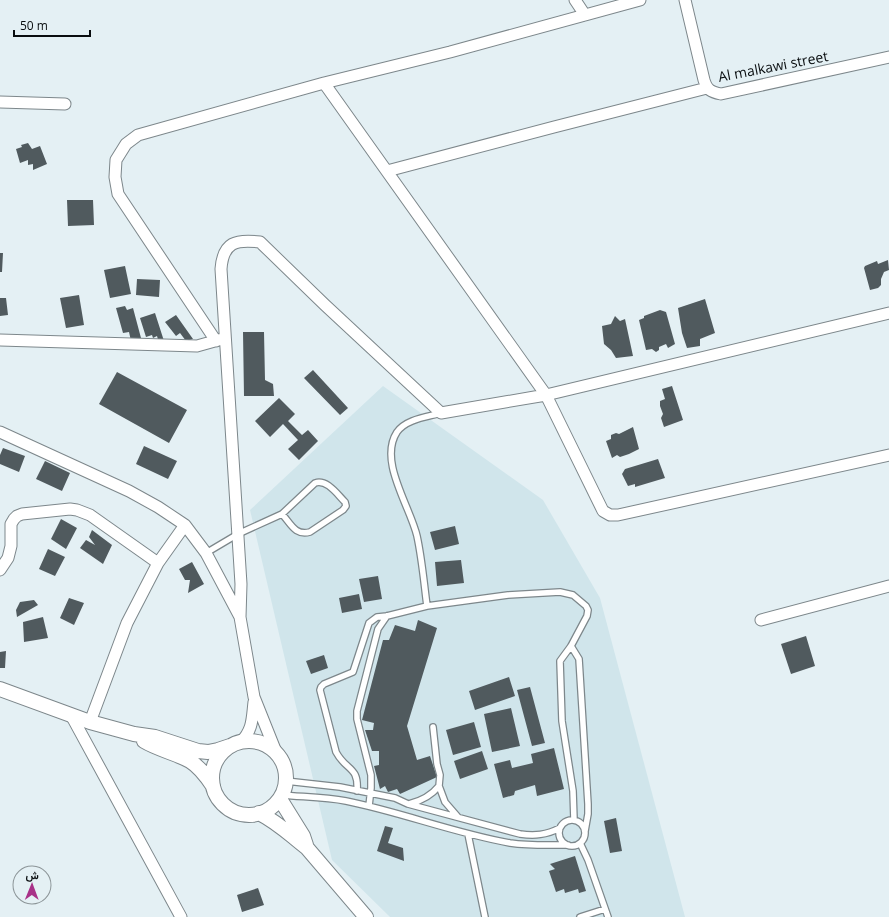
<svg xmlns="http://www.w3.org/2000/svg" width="889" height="917" font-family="'Open Sans',Vazirmatn,sans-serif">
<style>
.built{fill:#d0e5eb}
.building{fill:#505a5e}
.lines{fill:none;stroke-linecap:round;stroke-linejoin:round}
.service-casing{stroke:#7d878b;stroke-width:8}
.minor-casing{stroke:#7d878b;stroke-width:13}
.tertiary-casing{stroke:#7d878b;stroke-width:16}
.service{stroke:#fff;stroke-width:5.5}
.minor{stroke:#fff;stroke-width:11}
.tertiary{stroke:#fff;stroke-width:14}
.labels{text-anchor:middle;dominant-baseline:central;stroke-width:4;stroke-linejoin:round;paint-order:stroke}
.street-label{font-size:14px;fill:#090d0f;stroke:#e4f0f4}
</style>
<rect width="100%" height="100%" fill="#e4f0f4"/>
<!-- built -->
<path class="built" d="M383,386L543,500L600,598L685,917H390L332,860L250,510Z"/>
<!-- building -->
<path class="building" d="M28,143L32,149L40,146L47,164L33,170V164L28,165V160L20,163L16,149L22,147L21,145Z
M67,200H93L94,225L68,226Z
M0,253H3L2,272H0Z
M888,260L889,270L884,272L881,279V285L878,288L870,290L864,268L865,266L877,261L878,264Z
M125,266L131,294L110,298L104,270Z
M137,279L160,280L159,297L136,295Z
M79,295L84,325L66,328L60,298Z
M0,298H6L8,315L0,316Z
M705,299L715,333L700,339V346L687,348L682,333L678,308Z
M125,306L127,310L133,308L141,338L131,341L129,332L123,333L116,308Z
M660,310L666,312L675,344L668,348L666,344L659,347V350L656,352L652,349L646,350L639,320L644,318V316Z
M155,313L164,341L159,343L157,336L153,338L152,335L146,337L140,318Z
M176,315L193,339L186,341L180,333L176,336L165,322Z
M615,316L620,321L625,319L633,356L616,358L611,350L604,344L602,326L611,324Z
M243,332H264L265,380L273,384L274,396H244Z
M313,370L348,408L340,415L304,378Z
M117,372L187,410L169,443L99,404Z
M672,386L683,420L664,427L661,418L663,414L660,406V401L665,399L662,389Z
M279,398L295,414L288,421L302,435L308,430L318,441L299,460L288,449L298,440L283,424L270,437L255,421Z
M633,427L639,449L629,454L620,457L617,455L612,458L606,441L611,439V435L616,433L619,434Z
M144,446L177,461L168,479L136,464Z
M3,448L25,456L19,472L0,464V455Z
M658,459L665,478L635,487V484L628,486L622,474L625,469Z
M45,461L70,473L62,491L36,479Z
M61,519L77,528L66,549L51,539Z
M455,526L459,544L435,550L430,532Z
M92,530L112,545L103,564L80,548L86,540L95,545L89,537Z
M48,549L65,557L55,576L39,569Z
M461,560L464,583L437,586L435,562Z
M192,562L204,584L188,593L190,580H185L179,569Z
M378,576L382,599L364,602L359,579Z
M359,594L362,609L342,613L339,598Z
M69,598L84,603L74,625L60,618Z
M34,600L38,605L17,617L16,610L20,602Z
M43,617L48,638L24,642L23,622Z
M418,620L437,628L407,726L417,760L430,756L437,777L400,794L397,789L388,792L385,786L380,789L374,766L379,765V751H372L365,730H373L374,723L362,720L383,640H389L395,625L415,631Z
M806,636L815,666L791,674L781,644Z
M6,651L5,668H0V652Z
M324,655L328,668L311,674L306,661Z
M509,677L515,696L475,710L469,691Z
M530,687L545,743L532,746L517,690Z
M511,708L520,746L492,752L484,714Z
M474,722L481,747L453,755L446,730Z
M554,748L564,789L537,796L535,785L515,791L514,795L503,798L494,764L510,760L512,768L533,763L531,754Z
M482,751L488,769L460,779L454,761Z
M616,818L622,851L610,853L604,821Z
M385,826L393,828L388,843L403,848L404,861L377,851Z
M575,856L586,891L579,893L578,889L565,893L564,889L556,892L549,871L555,869L550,864Z
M258,888L264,905L242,912L237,895Z"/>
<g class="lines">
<defs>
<path id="service" d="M206,553L238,534L282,514L315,483C327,479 337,494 345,502L346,506L343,510L310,532C295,536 291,524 282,514
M427,606C424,583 422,559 417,536C410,506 378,461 397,432C406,419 427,417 441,413
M571,646L579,659L588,804V814L585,831
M433,727L437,764L440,775L439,786L445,802L458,817
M286,781L340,787L395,798L408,804L520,834C535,836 546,835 560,828
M357,791C359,766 346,771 336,752L320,690L321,687L324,684L353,672L369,623L377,617L387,616L427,606L508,595L560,592L573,595L586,606L588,610L587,616L571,646L560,661L562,721L573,791L574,820
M282,795C303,797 325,797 346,801C401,812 454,833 510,843C530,846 548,845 568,845
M409,804C421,801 431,796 439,786
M369,806L371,788V775L357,719V711L378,629L387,616
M559 833a13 13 0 1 1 26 0a13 13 0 1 1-26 0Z
M468,834L485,917
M580,843L588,860L608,917
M580,917L605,909"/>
<path id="minor" d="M575,0L585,15
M685,0L704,80C707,90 711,92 721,94L889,57
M324,83L546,395L603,511L610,515H618L889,455
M0,102L65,104
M387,171L554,127L707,88
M0,340L197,346L222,339
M216,341L118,194L115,177L116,160L126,144L138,135L324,83L450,52L640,0
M0,432L129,491L158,507L185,525L206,553L240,617L254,697L276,752
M0,570L8,558L11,546V524L14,519L17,516L22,514L70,509L77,510L90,515L158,563
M240,617L241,584L221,269C223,242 236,239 260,242L325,305L441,413L546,395L889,313
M761,620L889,586
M71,715L181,917
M90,722L127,623L158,563L185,525
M241,742C253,729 252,719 254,702"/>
<path id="tertiary" d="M0,689L90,722L134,734L155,737L198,751L208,752L218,750L230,746
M144,741C159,750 176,753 190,761C200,767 207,777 213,786
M212 778a37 37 0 1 1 74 0a37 37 0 1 1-74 0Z
M280,799L303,836L306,845
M259,813C279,823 290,835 307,848L366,917"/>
</defs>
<!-- service casing -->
<use href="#service" class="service-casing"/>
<!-- minor casing -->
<use href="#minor" class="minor-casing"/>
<!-- tertiary casing -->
<use href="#tertiary" class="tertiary-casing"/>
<!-- service -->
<use href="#service" class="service"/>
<!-- minor -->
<use href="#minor" class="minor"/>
<!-- tertiary -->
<use href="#tertiary" class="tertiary"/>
</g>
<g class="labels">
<!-- street labels -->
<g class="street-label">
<text transform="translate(773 66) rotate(-11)">Al malkawi street</text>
</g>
</g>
<!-- north arrow -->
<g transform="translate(32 885) rotate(1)"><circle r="19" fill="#e4f0f4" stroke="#8c9598"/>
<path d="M0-3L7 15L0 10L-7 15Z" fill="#a83188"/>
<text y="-6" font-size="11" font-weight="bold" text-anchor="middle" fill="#090d0f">ش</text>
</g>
<!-- scale -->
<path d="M14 30v6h76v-6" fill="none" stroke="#090d0f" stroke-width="2"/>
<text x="20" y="30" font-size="12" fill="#090d0f" stroke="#e4f0f4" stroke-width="3" paint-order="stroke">50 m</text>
</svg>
